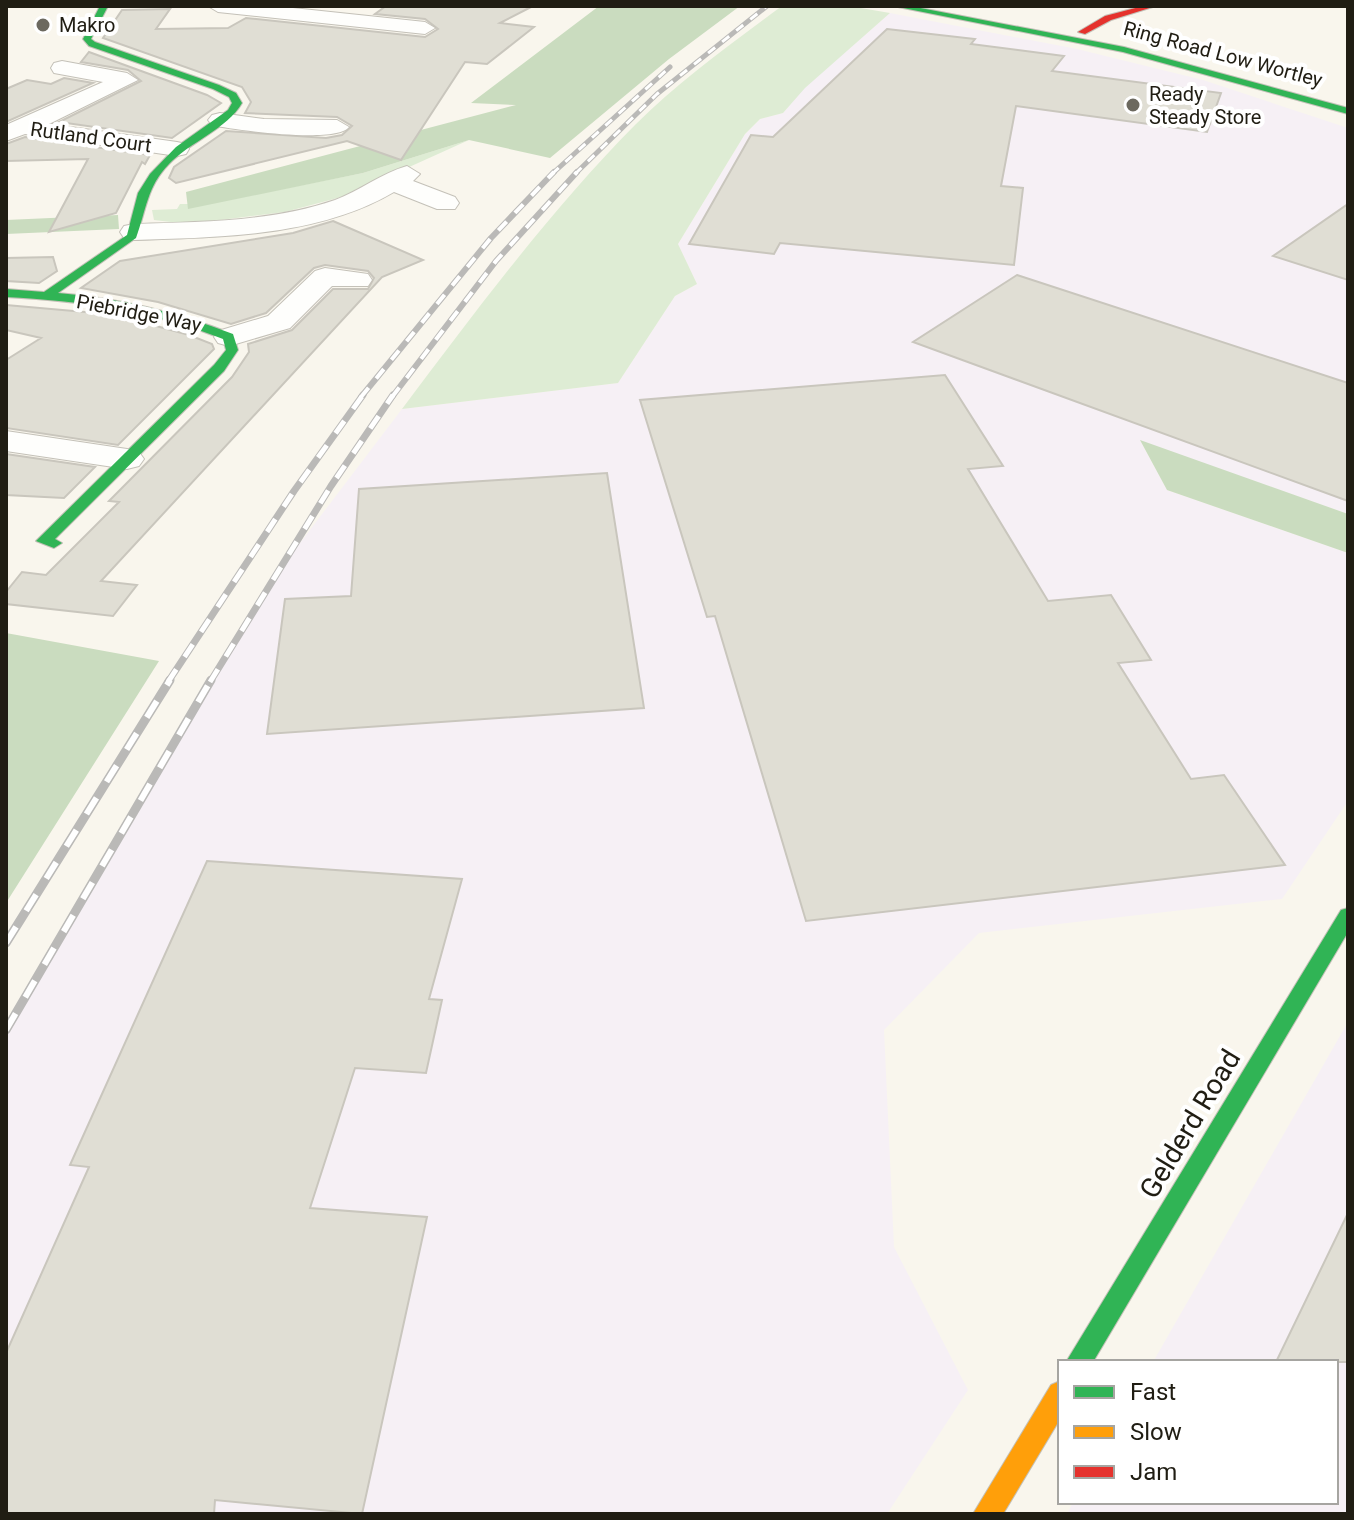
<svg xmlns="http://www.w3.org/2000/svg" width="1354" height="1520" font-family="Roboto,sans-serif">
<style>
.industrial{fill:#f6f0f5}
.green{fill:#deecd4}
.forest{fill:#cadcbf}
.building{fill:#e0ded4;stroke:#c9c6bd;stroke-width:2}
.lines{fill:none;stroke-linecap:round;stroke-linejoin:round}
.street-casing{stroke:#c4c1b8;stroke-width:2}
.fast-casing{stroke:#c4c1b8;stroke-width:2}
.slow-casing{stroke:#c4c1b8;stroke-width:2}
.jam-casing{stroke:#c4c1b8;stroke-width:2}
.street{fill:#fefefc;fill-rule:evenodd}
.fast{fill:#30b455;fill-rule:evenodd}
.slow{fill:#ff9f0a;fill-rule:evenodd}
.jam{fill:#e5322d;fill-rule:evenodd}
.rail-far3-casing{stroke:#bab9b7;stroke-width:5}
.rail-far2-casing{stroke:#bab9b7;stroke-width:6}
.rail-far1-casing{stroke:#bab9b7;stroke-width:7}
.rail-casing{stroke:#bab9b7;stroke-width:9}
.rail-far3{stroke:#fff;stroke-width:3;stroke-dasharray:9;stroke-linecap:butt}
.rail-far2{stroke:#fff;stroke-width:4;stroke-dasharray:12;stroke-linecap:butt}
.rail-far1{stroke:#fff;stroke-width:5;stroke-dasharray:15;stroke-linecap:butt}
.rail{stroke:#fff;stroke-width:6;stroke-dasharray:19;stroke-linecap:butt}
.poi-dot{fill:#6c695f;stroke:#fff;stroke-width:3}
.labels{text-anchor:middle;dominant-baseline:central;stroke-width:8;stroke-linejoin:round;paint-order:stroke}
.far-poi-label{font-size:20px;fill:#201d13;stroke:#fff;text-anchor:start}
.far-street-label{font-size:20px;fill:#201d13;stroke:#fff}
.near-street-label{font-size:28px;fill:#201d13;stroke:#fff}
</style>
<rect width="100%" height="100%" fill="#f9f6ed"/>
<!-- industrial -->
<path class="industrial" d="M890,13L1077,49L1203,80L1348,128V514L1141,442L1167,490L1348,553V801L1282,899L979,933L884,1030L894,1247L968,1390L887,1514H6V1030L42,966L265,589L402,409L618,383L675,296L697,284L678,244L745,134L760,119L783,113L804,88Z
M1348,1022V1514H1067L1073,1502H1336V1362H1153Z"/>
<!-- green -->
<path class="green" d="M782,6H849L890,13L805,88L783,113L760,119L745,134L678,244L697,284L675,296L618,383L402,409C475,312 549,212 635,125C679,81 732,43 782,6Z
M469,140L345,196L285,212L188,224L154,220L152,210L177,209L180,204H188V208L363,173Z"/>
<!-- forest -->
<path class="forest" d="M599,6H740L669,59L550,158L469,140L363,173L188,209L186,192L516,105L471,103Z
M118,215L119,229L6,234V220Z
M1140,440L1348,514V553L1167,490Z
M6,633L159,661L6,903Z"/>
<!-- building -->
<path class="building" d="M386,6H533L500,23L534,27L487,64L465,62L401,160L347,141L176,183L169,178L174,167L226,131L326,138L342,135L352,126L337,117L245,113L251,102L242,87L103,38L122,10L170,9L156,29L228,28L246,18L425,37L438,29L425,19L375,14Z
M887,29L975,39L971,44L1064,56L1052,71L1221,93L1207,132L1016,106L1001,186L1023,188L1014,265L780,243L774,254L689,244L751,135L773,137Z
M89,52L207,95L221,103L172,138L59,122L141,81L128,70L81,62Z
M64,78L93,83L6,122V89L27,80L51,84Z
M25,137L150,155L145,164L142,162L116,213L49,232L88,159L6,161V144Z
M1348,204V280L1273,256Z
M333,221L423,260L382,277L101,581L137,585L113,616L6,604V592L22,572L46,575L119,502L109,501L232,377L249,352L248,344L292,330L333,289H368L374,278L368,271L325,265L314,268L266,313L231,324L158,302L81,288L120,261L293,233Z
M53,257L57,271L39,283L6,281V258Z
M1017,275L1348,383V501L913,342Z
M6,305L85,312L138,321L189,335L212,344L214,349L118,445L6,428V360L41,338L6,330Z
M945,375L1003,466L968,469L1048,601L1111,595L1151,660L1118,663L1191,779L1224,775L1285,865L806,921L715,616L707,617L640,400Z
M6,454L95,467L64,498L6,495Z
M607,473L644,708L267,734L285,599L351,596L359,489Z
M207,861L462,879L429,999L442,1000L426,1073L355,1068L310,1208L427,1217L362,1514L215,1500L214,1514H6V1353L89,1167L70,1165Z
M1348,1213V1362H1276Z"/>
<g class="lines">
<defs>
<path id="street" d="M208,6H274L425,22L435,28L425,34L218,12Z
M62,61L127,73L138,80L49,124L177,142L186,144L189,149L186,154L177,156L25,134L6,141V125L103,82L54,73L51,68L54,63Z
M220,113L264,119L337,120L349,127C337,144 234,130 212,125L208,120L212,115Z
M407,166L420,174L413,181L455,197L459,203L455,209H437L394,192C318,237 220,237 134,240L124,238L120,232L124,226L134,224C201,222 271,222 335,200C359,191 382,173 407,166Z
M325,268L368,274L372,280L368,286H332L290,328L229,346L218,343L214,337L218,331L268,316L315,271Z
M6,431L127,449L139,452L144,459L139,466L127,469L6,451Z"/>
<path id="fast" d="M100,6H108L91,39L95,42L219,85L236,93L242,103C227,129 190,142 169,164C147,186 146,211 136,238L58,293C118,298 177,312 233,334L238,350L224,371L55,539L62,543L54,548L36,541L214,365L226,350L223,339C153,311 81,301 6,297V289L44,292L127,235L138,193L150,174L176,147L228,110L232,103L229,97L213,89L89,46L83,39Z
M893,6H910L1124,47L1348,108V114L1123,52Z
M1348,908V932L1093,1362H1066L1341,910Z"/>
<path id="slow" d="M1060,1381V1419L1003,1514H973L1051,1385Z"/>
<path id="jam" d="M1143,6H1156L1111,20L1085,34L1078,32L1105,16Z"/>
</defs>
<!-- street casing -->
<use href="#street" class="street-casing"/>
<!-- fast casing -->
<use href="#fast" class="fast-casing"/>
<!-- slow casing -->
<use href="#slow" class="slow-casing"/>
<!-- jam casing -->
<use href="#jam" class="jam-casing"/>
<!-- street -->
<use href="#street" class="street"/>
<!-- fast -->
<use href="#fast" class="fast"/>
<!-- slow -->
<use href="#slow" class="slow"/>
<!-- jam -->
<use href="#jam" class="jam"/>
<defs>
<path id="rail-far3" d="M552,174L670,67
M575,174L657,94L767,6"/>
<path id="rail-far2" d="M361,397L491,238L554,172
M392,397L496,261L577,172"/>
<path id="rail-far1" d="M168,682L294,491L363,395
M210,682L331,486L393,395"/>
<path id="rail" d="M6,943L170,680
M6,1030L211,680"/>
</defs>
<!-- rail-far3 casing -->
<use href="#rail-far3" class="rail-far3-casing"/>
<!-- rail-far2 casing -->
<use href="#rail-far2" class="rail-far2-casing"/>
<!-- rail-far1 casing -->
<use href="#rail-far1" class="rail-far1-casing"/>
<!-- rail casing -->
<use href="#rail" class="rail-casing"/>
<!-- rail-far3 -->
<use href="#rail-far3" class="rail-far3"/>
<!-- rail-far2 -->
<use href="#rail-far2" class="rail-far2"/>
<!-- rail-far1 -->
<use href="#rail-far1" class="rail-far1"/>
<!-- rail -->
<use href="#rail" class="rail"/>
</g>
<!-- markers -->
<g class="poi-dot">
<circle cx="43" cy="25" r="8"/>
<circle cx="1133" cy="105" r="8"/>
</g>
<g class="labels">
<!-- far-poi labels -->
<g class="far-poi-label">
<text x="59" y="25">Makro</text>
<text x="1149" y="94">Ready<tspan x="1149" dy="23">Steady Store</tspan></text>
</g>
<!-- far-street labels -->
<g class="far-street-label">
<text transform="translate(1223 54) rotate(15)">Ring Road Low Wortley</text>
<text transform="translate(91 137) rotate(8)">Rutland Court</text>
<text transform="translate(139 313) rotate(11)">Piebridge Way</text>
</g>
<!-- near-street labels -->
<g class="near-street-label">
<text transform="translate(1190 1124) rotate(-59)">Gelderd Road</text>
</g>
</g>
<!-- border -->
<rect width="1354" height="1520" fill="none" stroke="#201d13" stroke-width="16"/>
<!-- legend -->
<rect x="1058" y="1360" width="280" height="144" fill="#ffffff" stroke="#a6a5a1" stroke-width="2"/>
<rect x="1074" y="1386" width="40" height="12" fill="#30b455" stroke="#a6a5a1" stroke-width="2"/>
<text x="1130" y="1400" font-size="24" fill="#201d13">Fast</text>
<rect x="1074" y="1426" width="40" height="12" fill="#ff9f0a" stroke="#a6a5a1" stroke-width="2"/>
<text x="1130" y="1440" font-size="24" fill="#201d13">Slow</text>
<rect x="1074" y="1466" width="40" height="12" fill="#e5322d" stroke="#a6a5a1" stroke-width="2"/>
<text x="1130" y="1480" font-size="24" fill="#201d13">Jam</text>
</svg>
